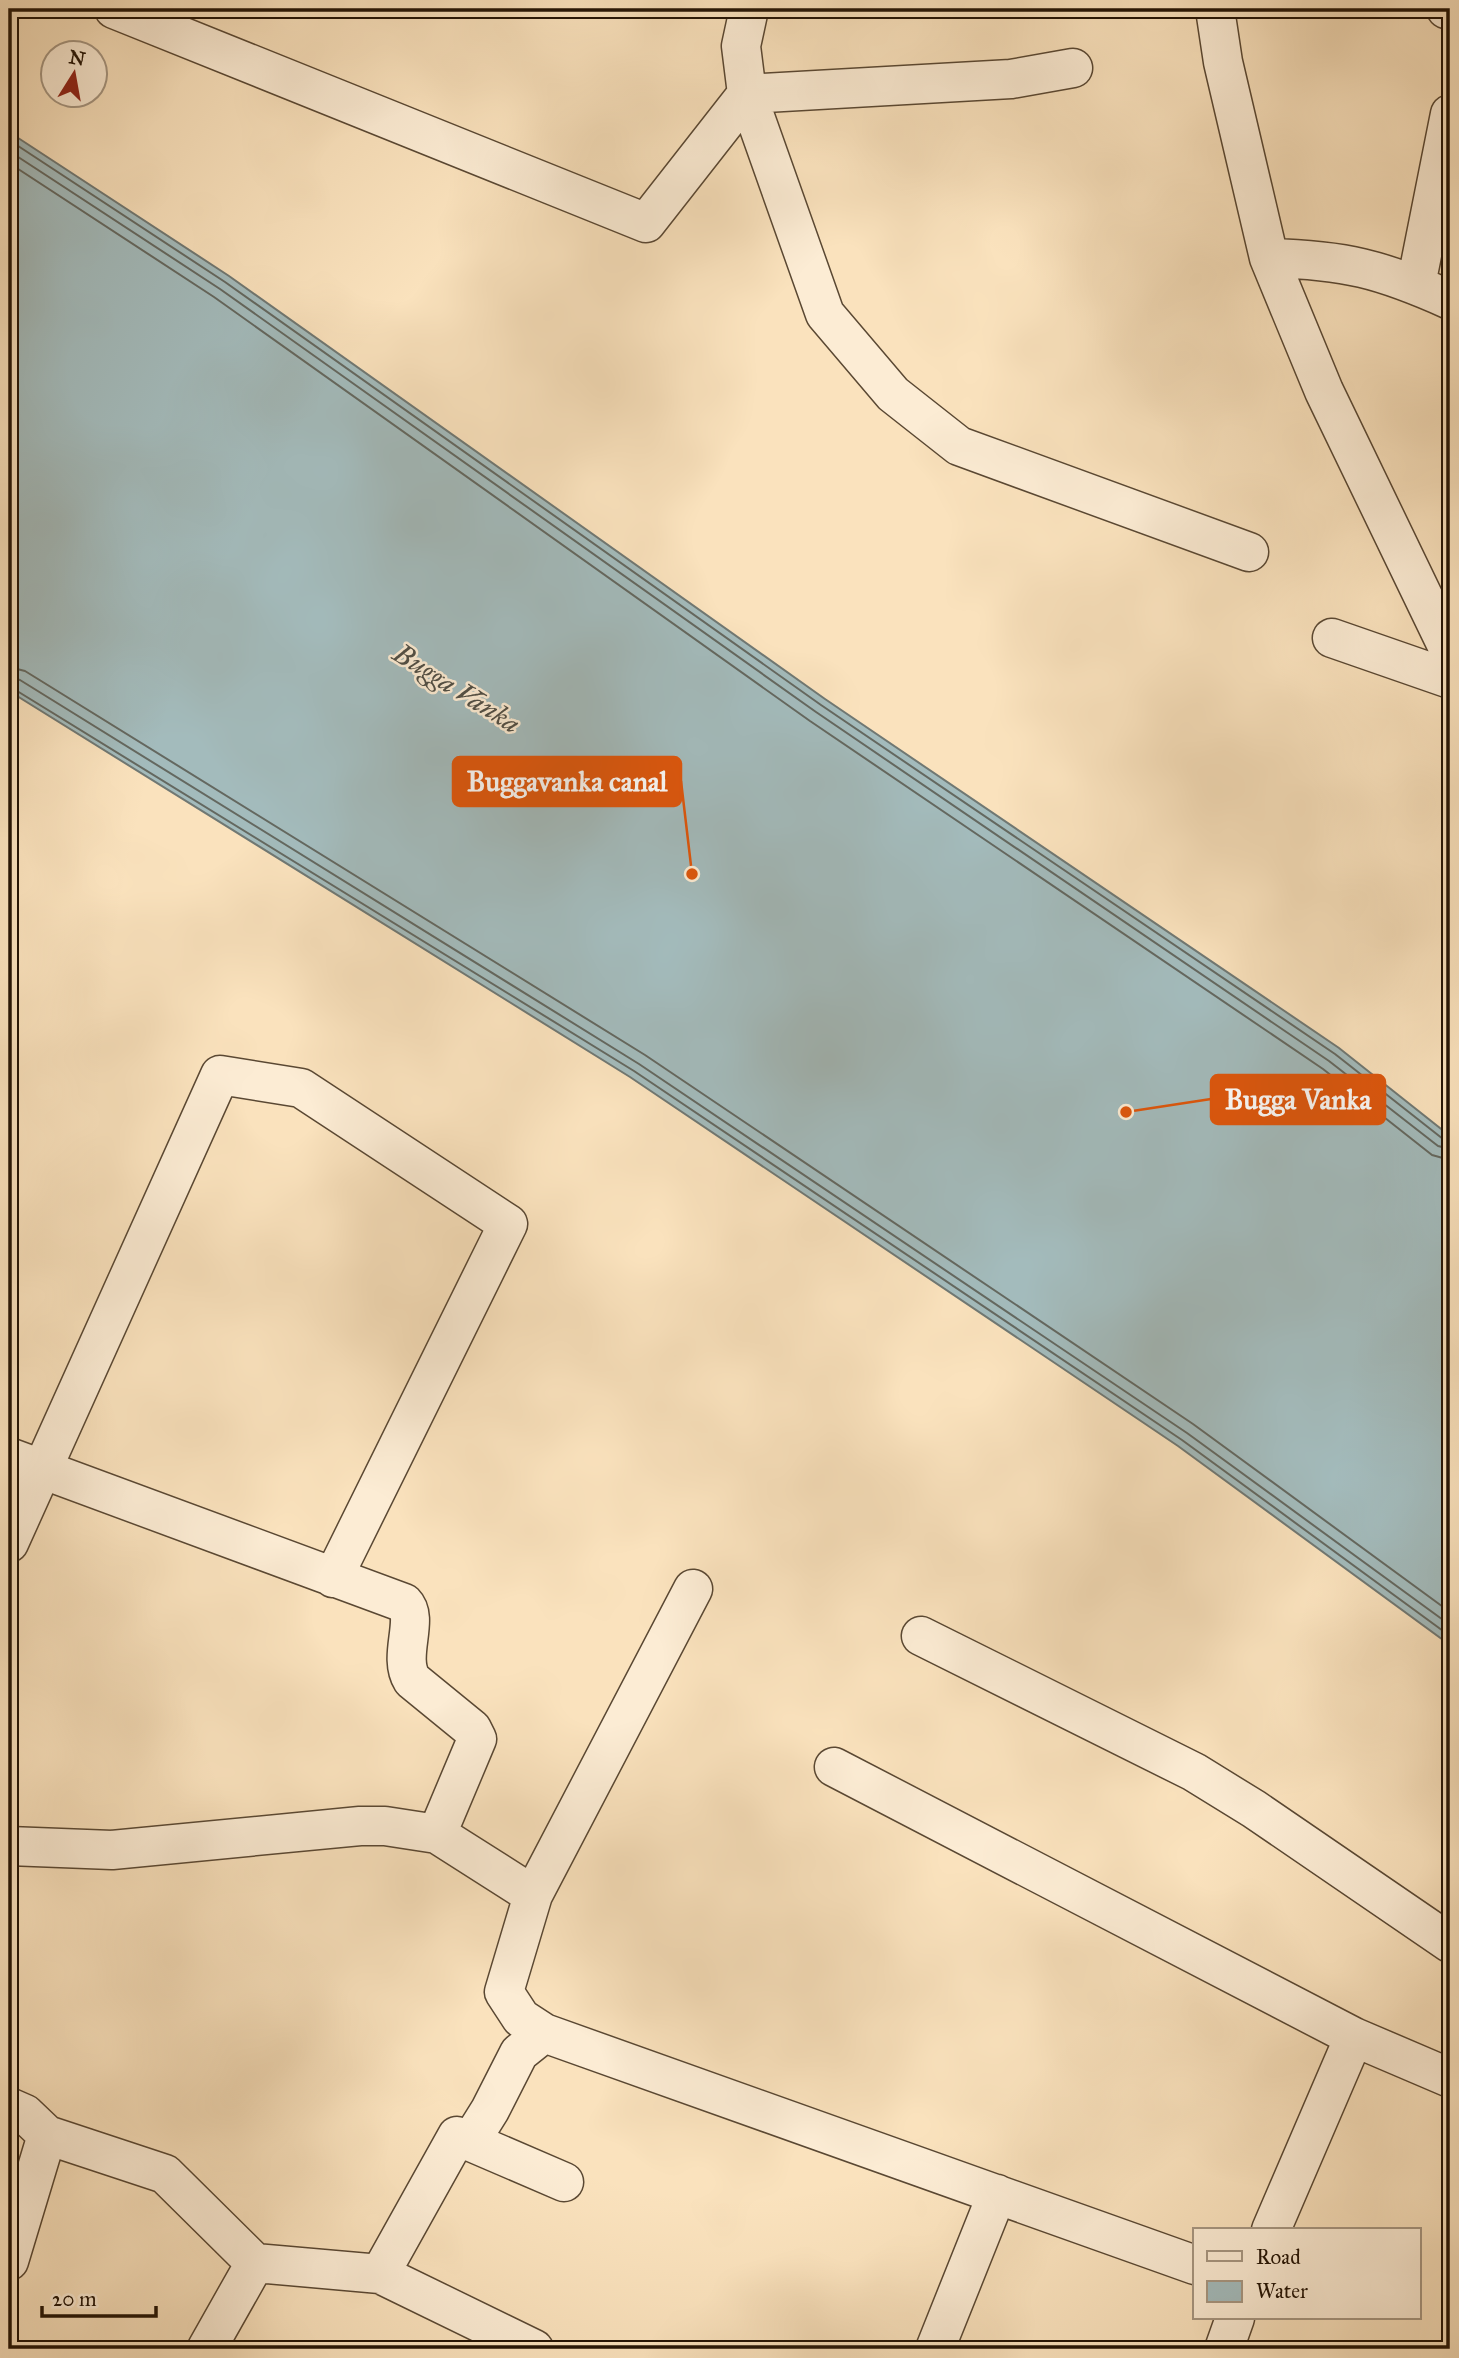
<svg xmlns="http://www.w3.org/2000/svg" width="1459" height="2358" font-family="'IM FELL Great Primer',serif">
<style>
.water{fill:#a3bbbc;stroke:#707873;stroke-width:2}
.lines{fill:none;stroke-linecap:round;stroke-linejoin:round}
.shore{stroke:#646860;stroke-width:2}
.minor-casing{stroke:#5a4833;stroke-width:41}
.minor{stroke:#fcecd4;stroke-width:38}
.labels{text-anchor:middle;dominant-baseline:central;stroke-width:5;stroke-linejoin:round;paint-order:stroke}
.water-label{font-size:28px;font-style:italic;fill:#504e45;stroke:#fcecd4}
.leader{fill:none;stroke:#de560c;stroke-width:2.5}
.callout-dot{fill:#de560c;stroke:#fcecd4;stroke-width:2.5}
.callout{fill:#de560c;stroke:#de560c;stroke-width:2.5}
.callout-label{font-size:28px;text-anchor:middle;font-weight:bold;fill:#fff}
</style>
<rect width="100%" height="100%" fill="#fae2bd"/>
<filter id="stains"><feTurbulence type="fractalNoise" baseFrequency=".00286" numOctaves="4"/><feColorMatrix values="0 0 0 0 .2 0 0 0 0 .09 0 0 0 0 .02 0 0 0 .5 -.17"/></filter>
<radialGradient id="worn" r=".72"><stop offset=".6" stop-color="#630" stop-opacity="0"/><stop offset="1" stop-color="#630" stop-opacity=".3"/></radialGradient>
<!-- water -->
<path class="water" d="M9,132L229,276L825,699L1339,1048L1450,1136V1645L1178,1446L630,1077L9,691Z"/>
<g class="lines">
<!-- shore -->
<path class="shore" d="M9,140L225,282L821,705L1335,1054L1443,1139L1450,1141
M9,151L220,289L816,712L1329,1061L1438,1146L1450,1149
M9,163L214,297L810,721L1323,1069L1432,1155L1450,1160
M9,667L25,671L645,1055L1193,1424L1450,1612
M9,677L20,680L639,1064L1187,1433L1450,1625
M9,686L634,1071L1182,1440L1450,1636"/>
<defs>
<path id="minor" d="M114,9L646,223L747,94L1011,79L1073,68
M749,9L741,46L747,94L825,314L893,394L959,446L1249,552
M1215,9L1223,62L1269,258L1324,391L1450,652
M1446,9L1450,10
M1269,258C1345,260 1381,269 1450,300
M1416,285L1450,114
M1332,638L1450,679
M9,1457L404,1603C420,1619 397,1656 412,1680L472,1729L477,1739L437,1834
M9,1543L220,1075L301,1088L508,1224L333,1578
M921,1636L1194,1772L1254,1809L1450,1943
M834,1767L1354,2037
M9,1846L112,1850L360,1826H385L437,1834L533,1895L504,1992L521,2018L544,2033L1195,2265
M533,1895L693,1589
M9,2107L25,2114L47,2135L165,2174L255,2263L380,2274L457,2136L564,2182
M470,2142L490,2110L519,2053L544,2033
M1271,2230L1354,2037L1450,2078
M9,2261L47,2135
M380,2274L534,2349
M210,2349L207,2348L255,2263
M935,2349L997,2194
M1224,2349L1235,2318"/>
</defs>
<!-- minor casing -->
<use href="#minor" class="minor-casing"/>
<!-- minor -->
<use href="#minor" class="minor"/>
</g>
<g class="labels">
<!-- water labels -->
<g class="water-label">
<text transform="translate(457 688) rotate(32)">Bugga Vanka</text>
</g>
</g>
<!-- callouts -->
<path class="leader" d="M692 874L681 781M1126 1112L1211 1099"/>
<g class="callout-dot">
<circle cx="692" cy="874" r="7"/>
<circle cx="1126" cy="1112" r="7"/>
</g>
<g class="callout">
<rect x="453" y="757" width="228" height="49" rx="7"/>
<rect x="1211" y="1075" width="174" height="49" rx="7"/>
</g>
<g class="callout-label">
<text x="567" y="791">Buggavanka canal</text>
<text x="1298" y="1109">Bugga Vanka</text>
</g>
<!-- margin -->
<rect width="1459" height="2358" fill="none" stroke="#fae2bd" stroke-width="35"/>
<rect x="10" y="10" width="1438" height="2337" fill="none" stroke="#241405" stroke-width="3.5"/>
<rect x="18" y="18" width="1424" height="2323" fill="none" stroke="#241405" stroke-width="2"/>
<!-- legend -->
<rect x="1193" y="2228" width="228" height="91" fill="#fcecd4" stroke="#a69681" stroke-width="2"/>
<rect x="1207" y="2251" width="35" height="10" fill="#fcecd4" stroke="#a69681" stroke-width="2"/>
<text x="1256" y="2264" font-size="21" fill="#241405">Road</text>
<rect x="1207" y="2281" width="35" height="21" fill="#a3bbbc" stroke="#a69681" stroke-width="2"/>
<text x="1256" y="2298" font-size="21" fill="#241405">Water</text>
<!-- north arrow -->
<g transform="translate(74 74) rotate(11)"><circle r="33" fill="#fcecd4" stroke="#a69681" stroke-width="2"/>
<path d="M0-5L12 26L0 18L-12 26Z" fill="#8f2418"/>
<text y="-10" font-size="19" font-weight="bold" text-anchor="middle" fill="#241405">N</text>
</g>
<!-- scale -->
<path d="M42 2306v10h114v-10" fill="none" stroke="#241405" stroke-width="3.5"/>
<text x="52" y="2306" font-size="21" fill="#241405" stroke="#fcecd4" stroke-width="5" paint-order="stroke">20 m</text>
<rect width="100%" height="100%" filter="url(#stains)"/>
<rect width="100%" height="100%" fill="url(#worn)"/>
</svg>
